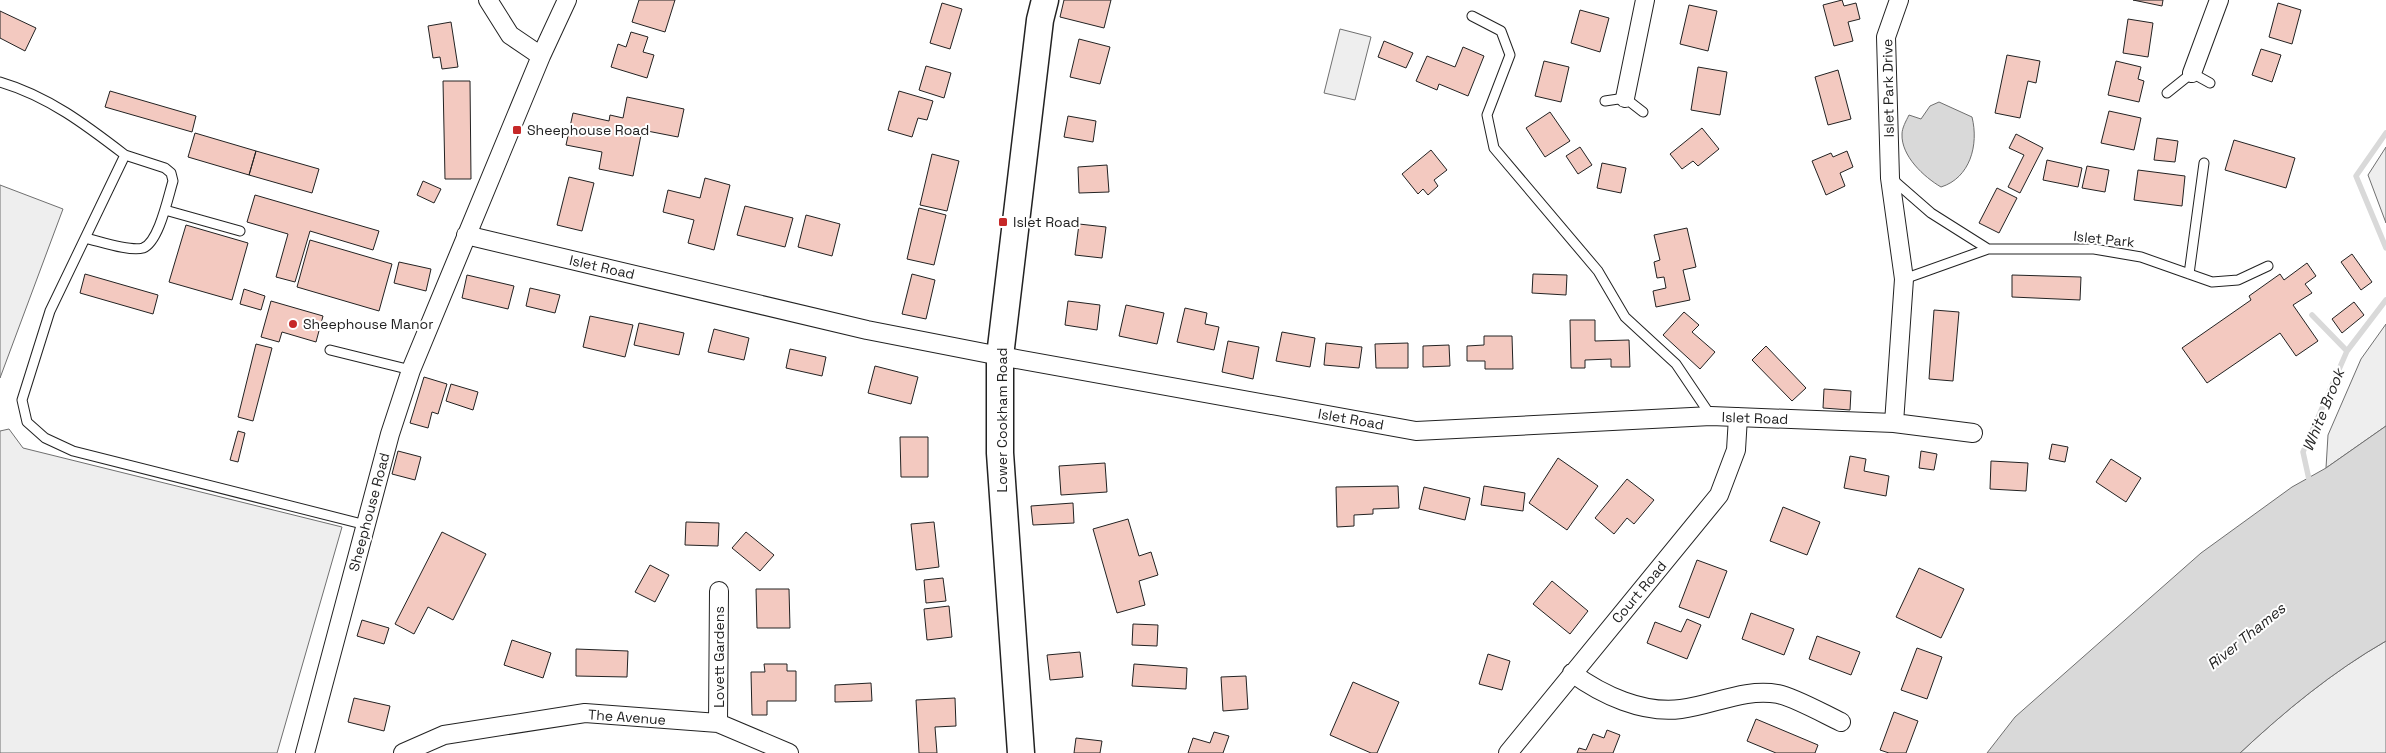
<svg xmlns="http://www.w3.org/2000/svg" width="2386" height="753" font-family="'Space Grotesk',sans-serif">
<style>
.green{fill:#eee;stroke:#6f6f6f}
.water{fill:#d9d9d9;stroke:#6f6f6f}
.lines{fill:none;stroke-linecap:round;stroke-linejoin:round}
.stream{stroke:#d9d9d9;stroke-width:5.5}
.building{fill:#f3c9c0;stroke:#222}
.service-casing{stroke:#222;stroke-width:11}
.minor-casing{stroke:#222;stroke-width:20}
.primary-casing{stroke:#222;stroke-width:29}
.service{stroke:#fff;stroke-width:9}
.minor{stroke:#fff;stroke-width:18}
.primary{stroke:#fff;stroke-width:26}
.poi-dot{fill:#c62828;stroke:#fff;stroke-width:2}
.labels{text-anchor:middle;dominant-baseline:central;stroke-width:4;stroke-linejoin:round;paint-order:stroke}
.street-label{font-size:14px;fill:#222;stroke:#fff}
.poi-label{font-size:14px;fill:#222;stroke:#fff;text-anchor:start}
.water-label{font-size:15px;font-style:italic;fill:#222;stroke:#fff}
</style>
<rect width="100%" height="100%" fill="#fff"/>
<!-- green -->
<path class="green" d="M1340,29L1371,37L1355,100L1324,93Z
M2386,147V223L2368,175Z
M0,185L63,209L0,378Z
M2386,324V426L2326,468L2328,435L2361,359Z
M9,429L23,448L342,527L277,753H0V431Z
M2386,641V753H2240C2285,711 2332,672 2386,641Z"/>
<!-- water -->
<path class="water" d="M1939,102L1972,117C1979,145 1970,178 1941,187C1924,177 1901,156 1902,134C1902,128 1906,121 1909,115L1921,119L1930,106Z
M2386,426V641C2332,672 2285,711 2240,753H1987L2015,717L2201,553L2292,487L2326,468Z"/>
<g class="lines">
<!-- stream -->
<path class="stream" d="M2386,133L2356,176L2386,248
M2312,315L2347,351
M2310,484L2303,452L2347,351L2386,300"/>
</g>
<!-- building -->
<path class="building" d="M639,0H675L665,32L632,22Z
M1064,0H1111L1104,28L1060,17Z
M1842,0L1844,6L1856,3L1860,19L1848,22L1853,41L1834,46L1823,5Z
M2133,0H2163L2162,6Z
M942,3L962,9L950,49L930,43Z
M2278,3L2301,10L2292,44L2269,37Z
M1689,5L1717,11L1708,51L1680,44Z
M1580,10L1609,18L1600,52L1571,43Z
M0,11L36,28L25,51L0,38Z
M2128,19L2153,23L2148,57L2123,53Z
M451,22L458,67L442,69L440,57L433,58L428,26Z
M631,32L648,37L643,52L654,55L647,78L611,67L618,44L626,47Z
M1079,39L1110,47L1100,84L1070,77Z
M1384,41L1413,53L1406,68L1378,57Z
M1463,47L1484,56L1468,96L1439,84L1437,90L1416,81L1427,56L1455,67Z
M2261,49L2281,55L2272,82L2252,75Z
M2007,55L2040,61L2036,83L2028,81L2020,118L1995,113Z
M1544,61L1569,67L1561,102L1535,96Z
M2116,61L2141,67L2138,79L2144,81L2139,102L2108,95Z
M926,66L951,73L944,98L919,90Z
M1698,67L1727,72L1720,115L1691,110Z
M1838,70L1851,119L1828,125L1815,77Z
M443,81H470L471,179H445Z
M110,91L196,116L192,132L105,107Z
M899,91L933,101L927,120L918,118L912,137L888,130Z
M627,97L684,109L678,137L642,130L633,176L599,169L602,152L566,145L573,113L609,121L610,115L623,118Z
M2109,111L2141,118L2134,150L2101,143Z
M1550,112L1570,141L1545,157L1526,128Z
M1068,116L1096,121L1093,142L1064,137Z
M1702,128L1719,149L1698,166L1693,161L1682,169L1670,154Z
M195,133L256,151L249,175L188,157Z
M2016,134L2043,148L2020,193L2008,187L2024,155L2009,148Z
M2157,138L2178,141L2175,162L2154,160Z
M2234,140L2295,158L2286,188L2225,170Z
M1580,147L1592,165L1578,174L1566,156Z
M1431,150L1447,170L1434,180L1438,186L1428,195L1423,189L1418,194L1402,174Z
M256,151L319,169L312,193L249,175Z
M1847,151L1853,167L1840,173L1845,186L1826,195L1812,161L1831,153L1833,157Z
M932,154L959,161L947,211L920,205Z
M2047,160L2082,168L2078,187L2043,180Z
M1602,163L1626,168L1621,193L1597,188Z
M1107,165L1109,192L1079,193L1078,167Z
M2087,166L2109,170L2105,192L2082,188Z
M2138,170L2185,176L2182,206L2134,200Z
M569,177L594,183L582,231L557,225Z
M705,178L730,185L714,250L688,243L694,220L663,212L668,190L700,198Z
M423,181L441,189L434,203L417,195Z
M1997,188L2017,198L1999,233L1979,223Z
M255,195L379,231L373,250L310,231L295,282L276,277L288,234L247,222Z
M745,206L793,218L785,247L737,235Z
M919,208L946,215L934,265L907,259Z
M806,215L840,224L832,256L798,247Z
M1079,224L1106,227L1102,258L1075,255Z
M186,225L248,243L232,300L169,282Z
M1687,228L1696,267L1683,270L1690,300L1656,307L1653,291L1666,288L1664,277L1657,278L1654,262L1660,260L1654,235Z
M310,240L392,264L379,311L297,287Z
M2352,254L2372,282L2361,290L2341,262Z
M399,262L431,269L426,291L394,283Z
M2307,263L2316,276L2305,284L2312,293L2293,305L2318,341L2296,356L2280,333L2207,383L2182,348L2251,300L2249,296L2280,274L2284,280Z
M85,274L158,295L153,314L80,293Z
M912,274L935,280L926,319L902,314Z
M1533,274L1567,275L1566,295L1532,293Z
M467,275L514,286L508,309L462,298Z
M2012,275L2081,277L2080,300L2012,297Z
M530,288L560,295L555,313L526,306Z
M244,289L265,296L261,310L240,304Z
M271,301L323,316L316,342L282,332L279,342L261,337Z
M1068,301L1100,305L1097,330L1065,325Z
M2354,302L2364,315L2342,333L2332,319Z
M1126,305L1164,313L1157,344L1119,336Z
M1185,308L1207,313L1205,324L1219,327L1214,350L1177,342Z
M1934,310L1959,312L1953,381L1929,379Z
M1684,312L1699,325L1692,332L1715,352L1700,369L1663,335Z
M590,316L633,325L625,357L583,347Z
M1570,320H1595V341L1629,340L1630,367H1611V359L1585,360V368H1571Z
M639,323L684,333L679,355L634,345Z
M714,329L749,338L744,360L708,352Z
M1282,332L1315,338L1310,367L1276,361Z
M1484,336H1512L1513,369H1485V361H1467V346L1484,345Z
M1228,341L1259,347L1253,379L1222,372Z
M1326,343L1362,347L1359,368L1324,365Z
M1408,343V368H1376L1375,344Z
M256,344L272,348L253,421L238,417Z
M1449,345L1450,366L1423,367V346Z
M1766,346L1806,388L1792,401L1752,360Z
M790,349L826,357L822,376L786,368Z
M875,366L918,377L911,404L868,393Z
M424,377L447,384L438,414L432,412L428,428L410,423Z
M451,384L478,392L473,410L446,401Z
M1824,389L1851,391L1850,410L1823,408Z
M238,431L245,433L238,462L230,460Z
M900,437H928V477H901Z
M2052,444L2068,447L2065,462L2049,459Z
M398,451L421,457L415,480L392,474Z
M1921,451L1937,454L1934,470L1919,468Z
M1850,456L1866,459L1864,471L1889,476L1886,496L1844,488Z
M1558,458L1598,486L1567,530L1529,503Z
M2111,459L2141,478L2126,502L2096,482Z
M1991,461L2028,463L2026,491L1990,489Z
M1105,463L1107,492L1061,495L1059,466Z
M1627,479L1654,500L1634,524L1627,518L1614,534L1595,518Z
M1398,486L1399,508L1373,509V514L1354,515V526L1337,527L1336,487Z
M1484,486L1525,493L1523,511L1481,505Z
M1424,487L1470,498L1465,520L1419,509Z
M1073,503L1074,523L1033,525L1031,506Z
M1783,507L1820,522L1807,555L1770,541Z
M1128,519L1139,556L1151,552L1158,575L1139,581L1145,605L1117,613L1093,529Z
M686,522L719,523L718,546L685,545Z
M934,522L939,567L916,570L911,524Z
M442,532L486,554L453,620L428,607L414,634L395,624Z
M746,532L774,555L760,571L732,548Z
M1697,560L1727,571L1709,618L1679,607Z
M650,565L669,575L655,602L635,592Z
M1919,568L1964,589L1941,638L1896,617Z
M943,578L946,601L926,603L924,580Z
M1552,581L1588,611L1570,634L1533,604Z
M756,589H789L790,628H757Z
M949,606L952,637L927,640L924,609Z
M1751,613L1794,629L1784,655L1742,639Z
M1687,619L1701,625L1687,659L1647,643L1655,622L1681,632Z
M362,620L389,628L384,644L357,636Z
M1133,624L1158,625L1157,646L1132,645Z
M1817,636L1860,652L1851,675L1809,659Z
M512,640L551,653L543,678L504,665Z
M1917,648L1942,657L1927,699L1901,690Z
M576,649L628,651L627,677L576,676Z
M1080,652L1083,677L1050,680L1047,655Z
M1488,654L1510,661L1502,690L1479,684Z
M764,664H787V671H796V701H767V715H752L751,672H765Z
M1134,664L1187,668L1186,689L1132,686Z
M1246,676L1248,709L1223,711L1221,677Z
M1353,682L1399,702L1377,753H1371L1330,735Z
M871,683L872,701L835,702V685Z
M354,698L390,706L384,731L348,722Z
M955,698L956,726L935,727L937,753H919L916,700Z
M1894,712L1918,721L1906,753H1889L1880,750Z
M1756,719L1818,745L1815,753H1776L1747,741Z
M1607,730L1620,735L1613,753H1577L1579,748L1586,750L1593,734L1604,738Z
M1214,732L1229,736L1223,753H1188L1193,738L1210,743Z
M1076,738L1102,741L1100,753H1074Z"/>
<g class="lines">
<defs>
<path id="service" d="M1472,16L1501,31L1510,55L1487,115L1494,148L1598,271L1625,317L1676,364L1711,416
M0,82C48,96 86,125 125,155L50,311L22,400L27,422L45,438L73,451L366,525
M2167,93L2192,73L2210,83
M1605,101L1625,98L1643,112
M1892,179L1931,213L1988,249
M165,210L240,231
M85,238C99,241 130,252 143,248C159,242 168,197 173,181L171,173L165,168L125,155
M2189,274L2204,163
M1904,279L1988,249H2094L2141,257L2212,282L2238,280L2268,266
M330,350L411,370"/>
<path id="minor" d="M488,0L510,35L541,56
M1899,0L1886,37L1890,178L1904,279L1894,423L1973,433
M2192,73L2219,0
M1625,98L1645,0
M466,235L867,330L1000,356L1416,431L1711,416L1894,423
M1572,673C1602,695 1643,714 1681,709C1714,705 1744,688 1778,694C1796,698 1824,714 1841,722
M718,723L719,591
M305,753L390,434L411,370L541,56L567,0
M403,753L444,735L585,713L718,723L789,753
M1508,753L1719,495L1736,450L1738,417"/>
<path id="primary" d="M1021,753L1000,453V356L1040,20L1045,0"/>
</defs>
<!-- service casing -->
<use href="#service" class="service-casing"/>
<!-- minor casing -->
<use href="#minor" class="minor-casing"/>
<!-- primary casing -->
<use href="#primary" class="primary-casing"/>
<!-- service -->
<use href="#service" class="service"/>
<!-- minor -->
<use href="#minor" class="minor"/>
<!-- primary -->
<use href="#primary" class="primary"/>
</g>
<!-- markers -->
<g class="poi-dot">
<rect x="512" y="125" width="10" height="10" rx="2.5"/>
<rect x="998" y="217" width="10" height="10" rx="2.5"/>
<circle cx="293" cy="324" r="5"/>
</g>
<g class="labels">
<!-- street labels -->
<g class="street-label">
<text transform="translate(1888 88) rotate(-91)">Islet Park Drive</text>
<text transform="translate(2104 239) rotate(6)">Islet Park</text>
<text transform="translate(602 267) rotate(13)">Islet Road</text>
<text transform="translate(1755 418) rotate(2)">Islet Road</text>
<text transform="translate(1351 419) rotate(10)">Islet Road</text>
<text transform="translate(1002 420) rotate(-90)">Lower Cookham Road</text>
<text transform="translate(369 512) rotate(-75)">Sheephouse Road</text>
<text transform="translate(1639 592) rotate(-50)">Court Road</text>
<text transform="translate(719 657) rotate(-90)">Lovett Gardens</text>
<text transform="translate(627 717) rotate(4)">The Avenue</text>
</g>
<!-- poi labels -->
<g class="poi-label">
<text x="527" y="130">Sheephouse Road</text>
<text x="1013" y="222">Islet Road</text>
<text x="303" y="324">Sheephouse Manor</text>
</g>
<!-- water labels -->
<g class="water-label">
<text transform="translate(2323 410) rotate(-68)">White Brook</text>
<text transform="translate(2246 636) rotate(-39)">River Thames</text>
</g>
</g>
</svg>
